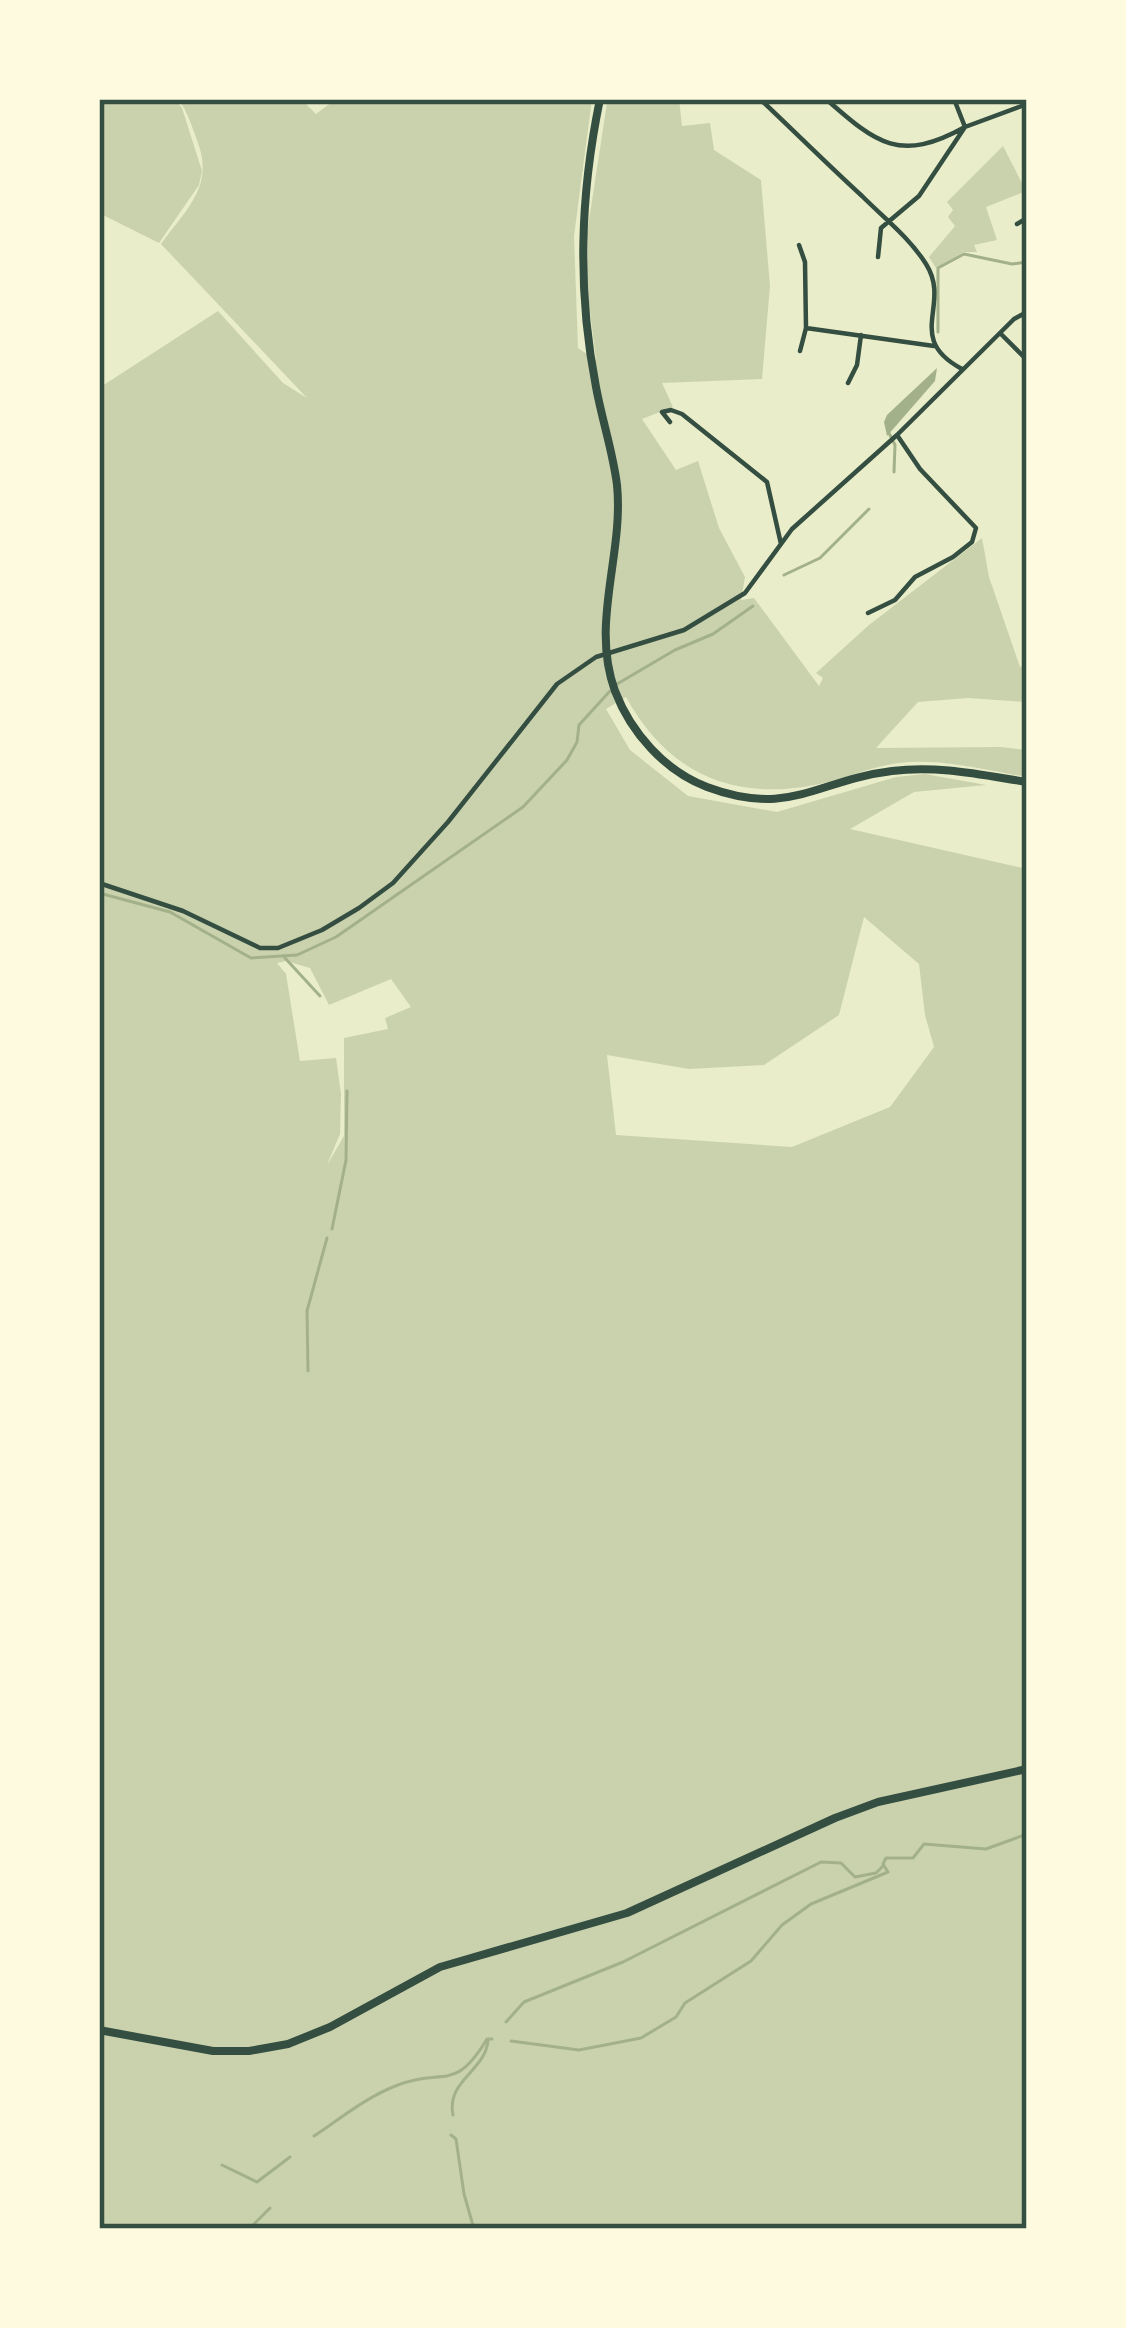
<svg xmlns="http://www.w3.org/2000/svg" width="1126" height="2328" font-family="'Archivo Narrow',sans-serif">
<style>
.green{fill:#cad2ad;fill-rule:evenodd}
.water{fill:#a3b18a}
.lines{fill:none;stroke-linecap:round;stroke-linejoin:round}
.stream{stroke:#a3b18a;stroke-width:3}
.minor{stroke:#344e41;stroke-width:4.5}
.secondary{stroke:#344e41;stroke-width:8}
.neatline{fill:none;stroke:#344e41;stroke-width:4.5}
</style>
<rect width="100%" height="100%" fill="#e9edc9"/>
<!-- green -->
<path class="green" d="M99,99H175L182,108L202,171L199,185L159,243L99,213Z
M178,99H301L316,114L336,99H592L574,236L578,348L596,360L588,295L587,233L607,103L608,99H679L682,126L710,123L714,150L761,180L770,286L762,379L662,383L673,407L642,419L676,470L698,461L719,528L745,577L741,600L754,598L819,686L823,678L816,673L869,625L982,538L989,577L1020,667L1027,664V702L968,698L918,702L876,748L1001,747L1027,750V777C985,770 941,758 899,763C874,766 851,776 828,782C739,804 670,777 626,697L606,709L630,750L688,796L777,812L896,777L925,774L986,785L914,792L850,829L1027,869V2229H99V388L218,311L283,383L307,398L161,244C186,209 214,187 198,143C192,127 188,112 178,99ZM864,917L919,964L925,1015L934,1047L890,1107L792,1147L616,1135L607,1055L689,1069L764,1065L839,1015ZM286,961L310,968L329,1005L391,979L411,1007L385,1018L388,1029L344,1038V1136L327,1165L340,1134L341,1094L336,1058L300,1061L286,974L277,963Z
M1003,146L1026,191L986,207L997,240L974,245L977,252H964L936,268L929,257L955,226L948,217L953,210L947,202Z"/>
<!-- water -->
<path class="water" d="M937,368L935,381L887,436L884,422L887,415Z"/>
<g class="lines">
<!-- stream -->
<path class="stream" d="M938,332V268L964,254L1012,264L1027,262
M889,433L895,445L894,472
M784,575L820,558L869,509
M617,684L675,650L713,634L753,606
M99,893L170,912L251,958L297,955L336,937L523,807L567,760L577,742L579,725L610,691
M285,958L320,996
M332,1229L346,1160L347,1091
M308,1371L307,1311L327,1238
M506,2022L524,2002L623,1962L821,1862L841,1863L855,1877L876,1873L883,1866
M511,2041L579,2050L641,2038L676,2017L685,2003L751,1961L782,1925L811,1904L888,1872L883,1864L886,1858H913L924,1844L986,1849L1027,1834
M453,2115C446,2080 486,2071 488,2040
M451,2135L456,2139L464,2194L474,2229
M314,2136C341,2118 368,2096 398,2085C443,2067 454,2094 487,2039H492
M222,2165L257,2182L290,2157
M249,2229L270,2208"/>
<!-- minor -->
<path class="minor" d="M760,99C794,131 827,164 862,196C884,218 909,237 926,264C952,305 904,338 962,369
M826,99C877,144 900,163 965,127L954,99
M1017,224L1027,218
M799,245L805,262L806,328L934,346
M878,257L881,228L919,196L965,127L1027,104
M1000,333L1027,360
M800,351L806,328
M848,383L857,365L861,335
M670,422L662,412L671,410L682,414L767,482L781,544
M868,613L895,600L915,577L953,557L972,542L976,528L920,469L897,435
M99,883L183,911L260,948H278L322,930L359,908L393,883L448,822L557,684L596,657L684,630L745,593L792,529L897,435L1014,319L1027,312"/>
<!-- secondary -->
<path class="secondary" d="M600,99C580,196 577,289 596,387C602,420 613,452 617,485C624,555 590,623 615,691C631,733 665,771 707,787C790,818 817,780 892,771C938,765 982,775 1027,782
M99,2030L213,2051H249L288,2044L330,2027L440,1967L627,1913L835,1818L878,1802L1027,1769"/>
</g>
<!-- border -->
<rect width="1126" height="2328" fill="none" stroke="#fefae0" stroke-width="204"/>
<rect x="102" y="102" width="922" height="2124" class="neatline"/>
</svg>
